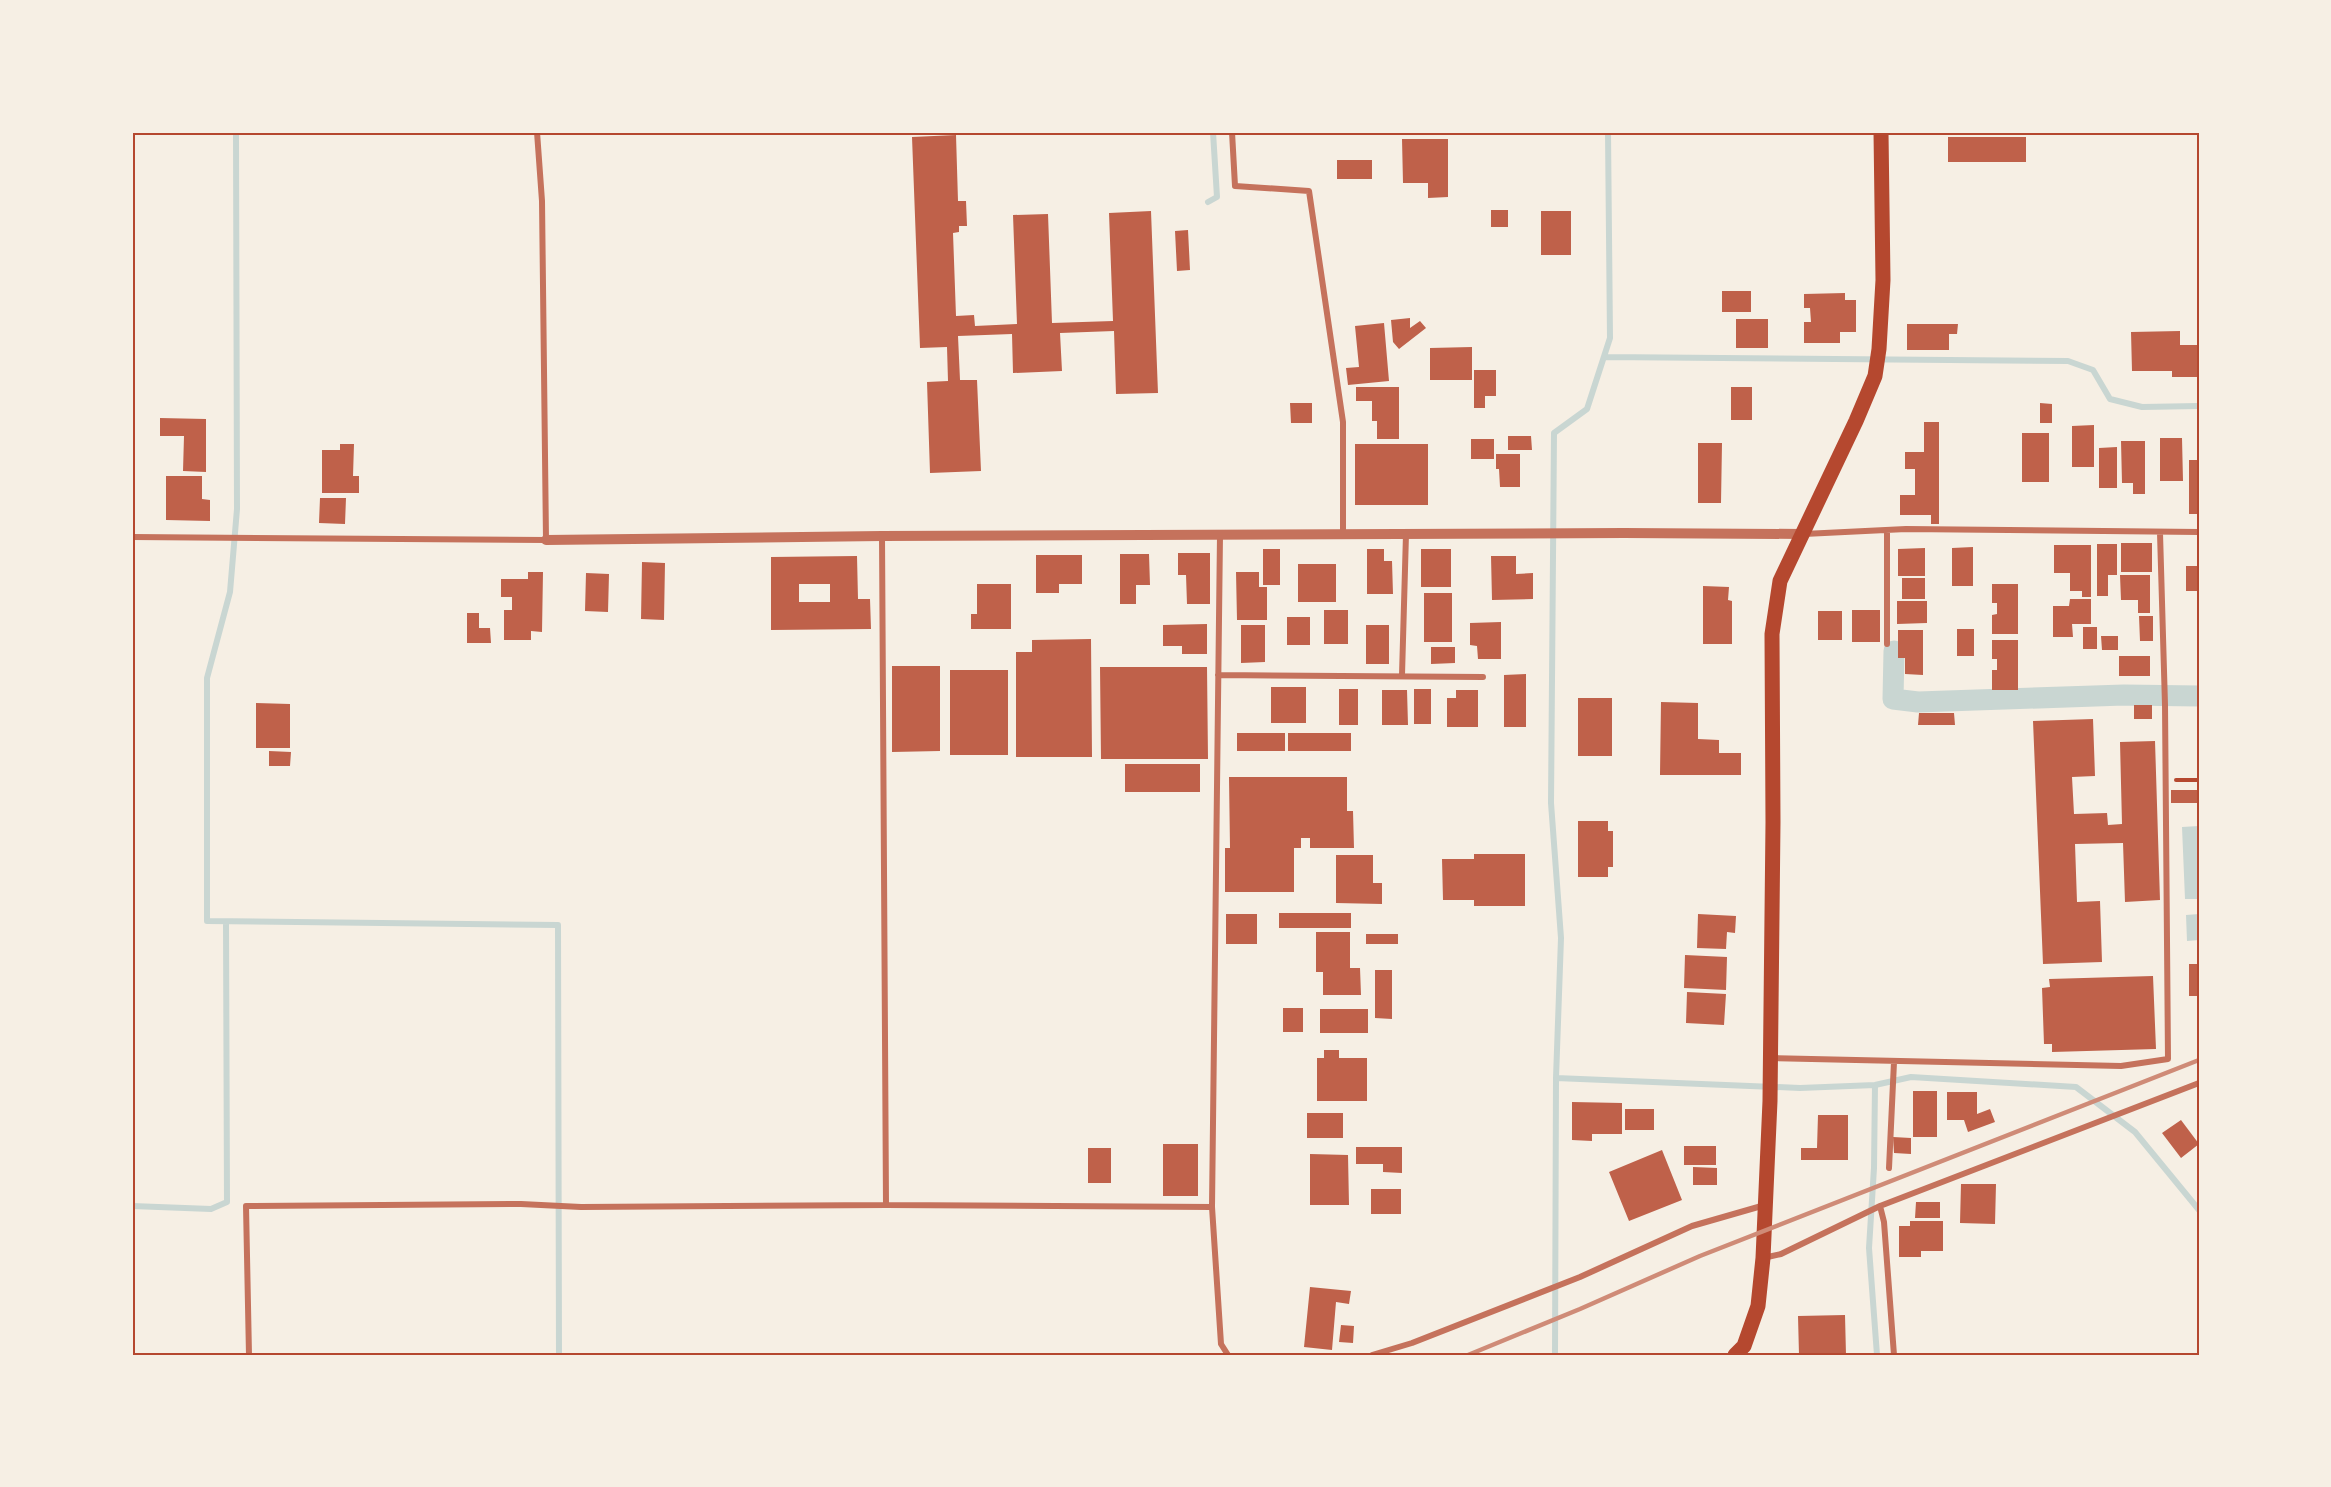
<svg xmlns="http://www.w3.org/2000/svg" width="2331" height="1487" font-family="'DM Sans',sans-serif">
<style>
.water{fill:#c9d6d2}
.lines{fill:none;stroke-linecap:round;stroke-linejoin:round}
.stream{stroke:#c9d6d2;stroke-width:6}
.canal{stroke:#c9d6d2;stroke-width:21}
.building{fill:#bf614a;fill-rule:evenodd}
.path{stroke:#b5482f;stroke-width:4}
.minor{stroke:#c5725c;stroke-width:6}
.tertiary{stroke:#c5725c;stroke-width:10}
.primary{stroke:#b5482f;stroke-width:15}
.rail{stroke:#cf8b77;stroke-width:4.5}
.neatline{fill:none;stroke:#b5482f;stroke-width:2}
</style>
<rect width="100%" height="100%" fill="#f6efe4"/>
<!-- water -->
<path class="water" d="M2199,826V899H2185L2182,827Z
M2199,914V940L2187,941L2186,915Z"/>
<g class="lines">
<!-- stream -->
<path class="stream" d="M236,132L237,509L230,592L207,678V921L558,925L559,1355
M1608,132L1610,338L1587,409L1554,433L1551,803L1561,938L1556,1078L1800,1088L1875,1085L1911,1077L2076,1087L2135,1132L2199,1210
M1208,202L1217,197L1213,132
M1605,357L2068,361L2093,370L2110,399L2142,407L2199,406
M1875,1085L1874,1168L1869,1248L1877,1355
M132,1206L211,1209L227,1202L226,922
M1555,1355L1556,1078"/>
<!-- canal -->
<path class="canal" d="M1894,651L1893,699L1918,702L2124,695L2199,696"/>
</g>
<!-- building -->
<path class="building" d="M956,135L958,201H966L967,226H959V232L953,233L956,316L974,315L975,326L1017,324L1013,215L1048,214L1052,323L1113,321L1109,213L1151,211L1158,393L1116,394L1114,331L1060,333L1062,371L1013,373L1012,334L958,336L960,380H977L981,471L930,473L927,382L948,381L947,347L920,348L912,137Z
M1948,137H2026V162H1948Z
M1402,139H1448V197L1428,198V183H1403Z
M1337,160H1372V179H1337Z
M1491,210H1508V227H1491Z
M1541,211H1571V255H1541Z
M1188,230L1190,270L1177,271L1175,231Z
M1722,291H1751V312H1722Z
M1845,293V300H1856V332H1840V343H1804V322H1811L1810,308H1804V294Z
M1410,318V328L1420,321L1426,328L1399,349L1393,342L1391,320Z
M1736,319H1768V348H1736Z
M1384,323L1389,381L1348,385L1346,368L1359,367L1355,326Z
M1907,324H1958L1957,334H1949V350H1907Z
M2180,331V345H2199V377H2172V371H2132L2131,332Z
M1472,347V380H1430V348Z
M1474,370H1496V396H1485V408H1474Z
M1356,387H1399V439H1377V421H1372V401H1356Z
M1731,387H1752V420H1731Z
M1290,403H1312V423H1291Z
M2040,403L2052,404V423H2040Z
M160,418L206,419V472L183,471L184,436H160Z
M1924,422H1939V524H1931V515H1900V495H1915V469H1905V452H1924Z
M2094,425V467H2072V426Z
M2022,433H2049V482H2022Z
M1508,436H1531L1532,450H1508Z
M2160,438H2182L2183,481H2160Z
M1471,439H1494V459H1471Z
M2121,441H2145V494H2133V483H2122Z
M1698,443H1722L1721,503H1698Z
M340,444H354L353,476H359V493H322V450H340Z
M1355,444H1428V505H1355Z
M2117,447V488H2099V448Z
M1496,454H1520V487H1500L1499,469H1496Z
M2189,460H2199V514H2189Z
M166,476H202V499L210,500V521L166,520Z
M320,498H346L345,524L319,523Z
M2121,543H2152V572H2121Z
M2097,544H2117V575H2108V596H2097Z
M2054,545H2091V597H2082V591H2070V573H2054Z
M1973,547V586H1952V548Z
M1925,548V576H1898V549Z
M1263,549H1280V585H1263Z
M1367,549H1384V561H1392L1393,594H1367Z
M1421,549H1451V587H1421Z
M1178,553H1210V604H1187L1186,575H1178Z
M1120,554H1149L1150,585H1136V604H1120Z
M1036,555H1082V584H1059V593H1036Z
M857,556L858,599H870L871,629L771,630V557ZM799,584H830V602H799Z
M1491,556H1516V574L1533,573V599L1492,600Z
M642,562L665,563L664,620L641,619Z
M1298,564H1336V602H1298Z
M2186,566H2199V591H2186Z
M528,572H543L542,632L531,631V640H504V610H512V597H501V579H528Z
M1236,572H1259V587H1267V620H1237Z
M586,573L609,574L608,612L585,611Z
M2120,575H2150V613H2138V600H2121Z
M1902,578H1925V599H1902Z
M977,584H1011V629H971V614H977Z
M1992,584H2018V634H1992V615L1997,614V603H1992Z
M1703,586L1729,587L1728,600L1732,601V644H1703Z
M1424,593H1452V642H1424Z
M2070,599H2091V624H2072L2073,637H2053V606H2069Z
M1897,601H1927V623L1897,624Z
M1324,610H1348V644H1324Z
M1852,610H1880V642H1852Z
M1818,611H1842V640H1818Z
M467,613H479V628H490L491,643H467Z
M2139,616H2153V641H2140Z
M1287,617H1310V645H1287Z
M1501,622V659H1478L1477,646L1470,645V623Z
M1207,624V654H1182V646H1163V625Z
M1241,625H1265V662L1241,663Z
M1366,625H1389V664H1366Z
M2083,627H2097V649H2083Z
M1957,629H1974V656H1957Z
M1898,630H1923V675L1905,674V658H1898Z
M2101,636H2118V650H2102Z
M1091,639L1092,757H1016V652H1032V640Z
M1992,640H2018V690H1992V670H1997V659H1992Z
M1431,647H1455V663L1431,664Z
M2119,656H2150V676H2119Z
M892,666H940V751L892,752Z
M1100,667H1207L1208,759H1101Z
M950,670H1008V755H950Z
M1526,674V727H1504V675Z
M1271,687H1306V723H1271Z
M1339,689H1358V725H1339Z
M1414,689H1431V724H1414Z
M1382,690H1407L1408,725H1382Z
M1456,690H1478V727H1447V698H1456Z
M1578,698H1612V756H1578Z
M1661,702L1698,703V739L1719,740V753H1741V775H1660Z
M256,703L290,704V748H256Z
M2134,705H2152V719H2134Z
M1919,713H1954L1955,725H1918Z
M2093,719L2095,776L2072,777L2074,814L2107,813L2108,825L2122,824L2120,742L2155,741L2160,900L2125,902L2123,843L2075,844L2077,902L2100,901L2102,962L2043,964L2033,721Z
M1237,733H1285V751H1237Z
M1288,733H1351V751H1288Z
M269,751L291,752L290,766H269Z
M1125,764H1200V792H1125Z
M1229,777H1347V811H1353L1354,848H1310V838H1301V848H1294V892H1225V848H1230Z
M2171,790H2199V803H2171Z
M1578,821H1608V831H1613V867H1608V877H1578Z
M1474,854H1525V906H1474V900H1443L1442,859H1474Z
M1336,855H1373V883H1382V904L1336,903Z
M1279,913H1351V928H1279Z
M1226,914H1257V944H1226Z
M1698,914L1736,916L1735,933L1727,932L1726,949L1697,948Z
M1316,932H1350V968H1360L1361,995H1323V972H1316Z
M1366,934H1398V944H1366Z
M1685,955L1727,957L1726,990L1684,988Z
M2189,964H2199V996H2189Z
M1375,970H1392V1019L1375,1018Z
M2153,976L2156,1049L2052,1052V1044H2044L2042,988L2050,987L2049,979Z
M1687,992L1726,994L1724,1025L1686,1023Z
M1283,1008H1303V1032H1283Z
M1320,1009H1368V1033H1320Z
M1324,1050H1339V1058H1367V1101H1317V1058H1324Z
M1913,1091H1937V1137H1913Z
M1947,1092H1977V1114L1990,1109L1995,1122L1968,1132L1964,1120H1947Z
M1572,1102L1622,1103V1134H1592V1141L1572,1140Z
M1625,1109H1654V1130H1625Z
M1307,1113H1343V1138H1307Z
M1818,1115H1848V1160H1801V1148H1817Z
M2181,1120L2199,1144L2181,1158L2162,1133Z
M1893,1137L1911,1138V1154L1894,1153Z
M1163,1144H1198V1196H1163Z
M1684,1146H1716V1165H1684Z
M1356,1147H1402V1173L1383,1172V1164H1356Z
M1088,1148H1111V1183H1088Z
M1662,1150L1682,1200L1629,1221L1609,1172Z
M1310,1154L1348,1155L1349,1205H1310Z
M1693,1167L1717,1168V1185H1693Z
M1961,1184H1996L1995,1224L1960,1223Z
M1371,1189H1401V1214H1371Z
M1916,1202H1940V1218H1915Z
M1910,1221H1943V1251H1921V1257H1899V1226H1910Z
M1310,1287L1351,1291L1349,1304L1336,1302L1332,1350L1304,1347Z
M1845,1315L1846,1355H1799L1798,1316Z
M1341,1325L1354,1326L1353,1343L1339,1342Z"/>
<g class="lines">
<!-- path -->
<path class="path" d="M2176,780H2199"/>
<!-- minor -->
<path class="minor" d="M1232,132L1235,186L1309,191L1343,422V534
M1804,534L1906,529L2199,532
M1220,535L1212,1207L1221,1344L1228,1355
M882,536L886,1205
M132,537L546,540L542,201L537,132
M1887,644V531
M1218,675L1483,677
M1402,675L1406,534
M1770,1058L2121,1066L2168,1059L2165,705L2160,533
M1889,1168L1894,1062
M1880,1206L1884,1222L1894,1355
M1763,1258L1781,1254L1880,1206L2199,1083
M249,1355L246,1206L521,1204L581,1207L886,1205L1212,1207
M1372,1355L1412,1343L1580,1277L1692,1226L1765,1205"/>
<!-- tertiary -->
<path class="tertiary" d="M546,540L882,536L1624,533L1802,534"/>
<!-- primary -->
<path class="primary" d="M1735,1355L1744,1346L1758,1306L1763,1258L1770,1101L1773,822L1772,634L1780,581L1856,421L1875,376L1879,349L1883,280L1881,132"/>
<!-- rail -->
<path class="rail" d="M1468,1355L1580,1309L1700,1256L2199,1060"/>
</g>
<!-- border -->
<rect width="2331" height="1487" fill="none" stroke="#f6efe4" stroke-width="267"/>
<rect x="134" y="134" width="2064" height="1220" class="neatline"/>
</svg>
